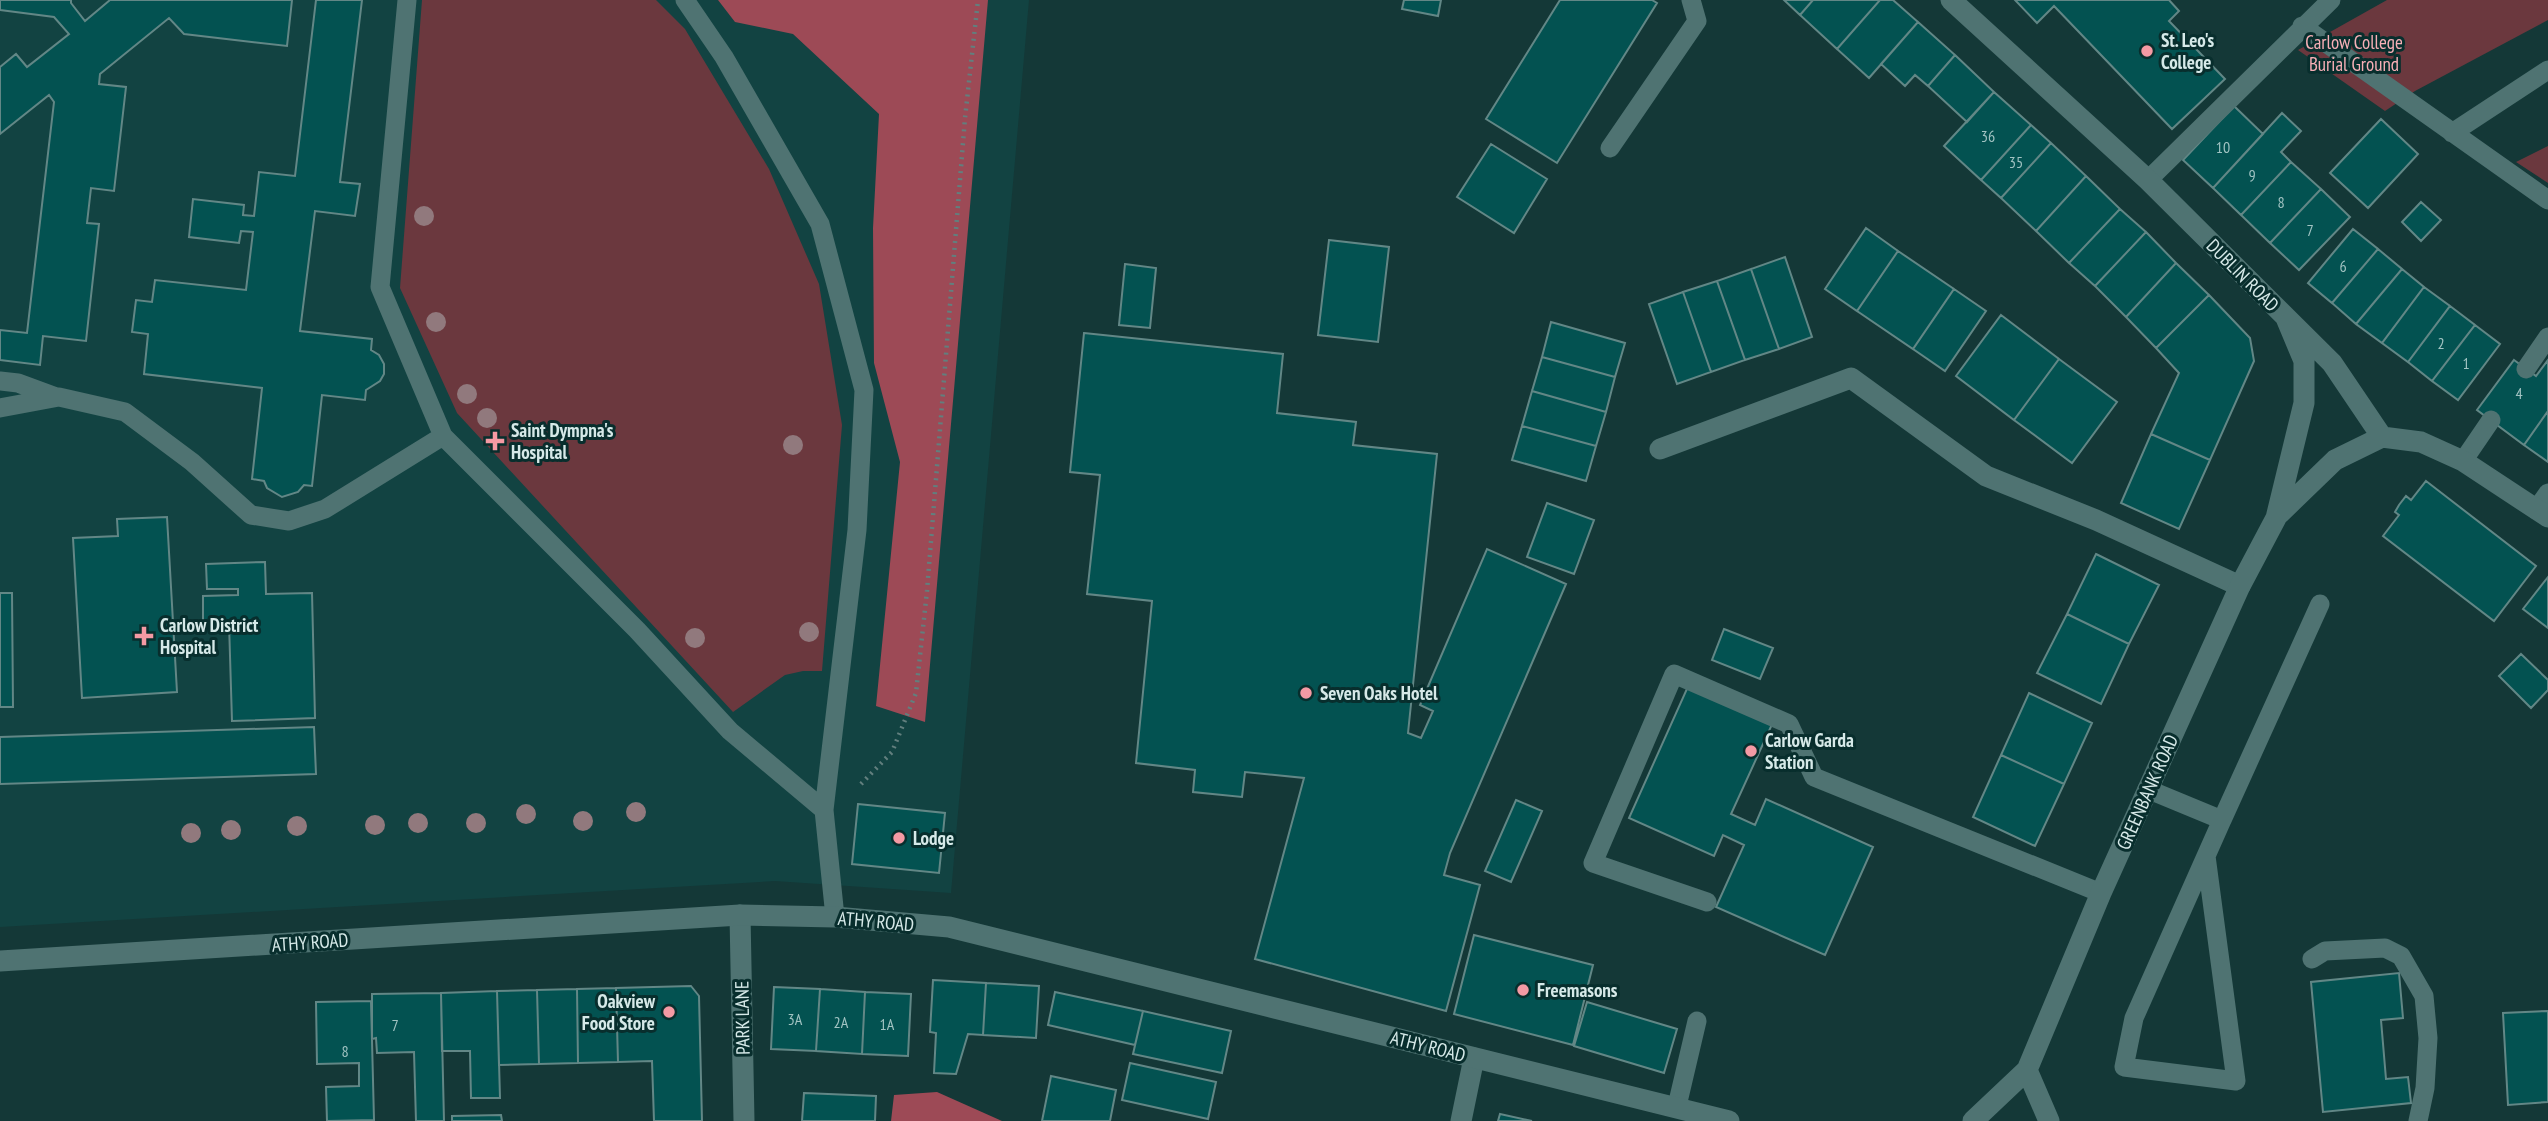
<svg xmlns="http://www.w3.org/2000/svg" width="2548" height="1121" font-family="'PT Sans Narrow',sans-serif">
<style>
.built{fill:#124342}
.green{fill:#6b383e}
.forest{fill:#9d4a56}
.building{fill:#035251;stroke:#628786;stroke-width:2}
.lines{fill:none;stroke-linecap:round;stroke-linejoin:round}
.path{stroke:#627f7e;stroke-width:4.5;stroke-dasharray:2 5;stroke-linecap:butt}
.lane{stroke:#4f7372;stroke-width:19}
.street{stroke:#4f7372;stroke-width:21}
.secondary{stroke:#4f7372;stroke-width:21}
.tree{fill:#91797d}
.poi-dot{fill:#f49aa4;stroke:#082e2d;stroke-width:2.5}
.labels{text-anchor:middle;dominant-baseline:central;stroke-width:6;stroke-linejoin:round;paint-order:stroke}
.number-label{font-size:16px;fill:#a1c3c2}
.poi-label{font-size:19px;font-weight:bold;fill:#d6e9e8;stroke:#082e2d;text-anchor:start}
.park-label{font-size:19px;fill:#f7afb6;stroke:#082e2d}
.street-label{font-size:19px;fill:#d6e9e8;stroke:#082e2d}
</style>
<rect width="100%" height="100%" fill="#143837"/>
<!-- built -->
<path class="built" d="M0,0H1029L951,893L775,881L0,927Z"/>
<!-- green -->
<path class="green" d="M422,0H656L685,29L769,169L819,284L842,425L822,671H803L785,675L733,712L457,413L400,288Z
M2387,0H2548V20L2415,91L2385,111L2298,50Z
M2548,146V183L2516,162Z"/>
<!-- forest -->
<path class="forest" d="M718,0H988L925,722L876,706L900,462L874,363L873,228L879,114L793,34L735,22Z
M937,1092L1002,1121H891L894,1095Z"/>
<!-- building -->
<path class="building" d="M0,0H71V3L85,21L110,0H292L287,46L184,34L169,18L100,74L99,84L126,87L114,191L91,188L87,223L99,224L86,341L43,336L40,365L0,360V330L27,333L54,102L49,95L0,134V67L16,54L27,67L69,34L54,17L0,10Z
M316,0H362L340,182L360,184L355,216L315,211L300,331L372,339L371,350L379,355L384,364V374L380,381L366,390L365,400L322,395L312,486L304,485L298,492L282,497L267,488L264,481L252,479L262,388L144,374L148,334L132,332L136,300L152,302L155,280L246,290L253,232L241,231L239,243L189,237L193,199L244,205L243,215L254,216L259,172L295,176Z
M1404,0H1441L1438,16L1402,9Z
M1560,0H1652L1657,3L1557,163L1486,119Z
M1784,0H1813L1800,15Z
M1813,0H1880L1837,49L1800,15Z
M1880,0H1893L1918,22L1869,78L1837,49Z
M2015,0H2169L2179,11L2169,21L2225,79L2172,129L2054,6L2037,23Z
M1918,22L1955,55L1928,86L1915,75L1905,86L1881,64Z
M1955,55L1994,92L1967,122L1928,86Z
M1994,92L2031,125L1981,180L1944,146Z
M2234,106L2263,134L2213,188L2183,160Z
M2282,113L2301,131L2281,152L2291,162L2241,215L2213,188Z
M2381,119L2418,154L2368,208L2330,173Z
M2031,125L2051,143L2001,198L1981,180Z
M2051,143L2086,176L2036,231L2001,198Z
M1491,144L1547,179L1514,233L1457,197Z
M2291,162L2321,189L2270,243L2241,215Z
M2086,176L2120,209L2069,263L2036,231Z
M2321,189L2350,217L2299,270L2270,243Z
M2421,202L2441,220L2421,241L2402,222Z
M2120,209L2146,232L2095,286L2069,263Z
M1866,228L1898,251L1857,311L1825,289Z
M2353,229L2378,249L2332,303L2308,283Z
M2146,232L2176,263L2126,317L2095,286Z
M1329,240L1389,247L1378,342L1318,335Z
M2378,249L2402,269L2356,324L2332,303Z
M1898,251L1954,289L1913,349L1857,311Z
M1785,257L1812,337L1779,349L1751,269Z
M2176,263L2209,295L2156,348L2126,317Z
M1125,264L1156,268L1150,328L1119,325Z
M1751,269L1779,349L1745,360L1717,281Z
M2402,269L2424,287L2382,343L2356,324Z
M1717,281L1745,360L1711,372L1683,292Z
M2424,287L2450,306L2408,362L2382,343Z
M1954,289L1986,311L1945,371L1913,349Z
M1683,292L1711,372L1677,384L1649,304Z
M2209,295L2250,338L2254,361L2210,460L2151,434L2179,373L2156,348Z
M2450,306L2475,325L2432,381L2408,362Z
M2001,315L2059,359L2014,420L1956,376Z
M1551,322L1625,343L1615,377L1542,357Z
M2475,325L2500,344L2458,400L2432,381Z
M1084,333L1283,354L1277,413L1356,422L1353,445L1437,454L1408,733L1421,738L1433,711L1420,705L1487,549L1566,584L1450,853L1444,875L1480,885L1446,1011L1255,959L1304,778L1245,772L1242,797L1193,792L1195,770L1136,763L1152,601L1087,594L1100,475L1070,472Z
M1542,357L1615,377L1606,412L1532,391Z
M2059,359L2117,402L2072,463L2014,420Z
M2514,360L2536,376L2548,360V411L2524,445L2477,410Z
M1532,391L1606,412L1596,446L1522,426Z
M2548,411V462L2524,445Z
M1522,426L1596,446L1586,481L1512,460Z
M2151,434L2210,460L2179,529L2121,503Z
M2426,481L2536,566L2494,621L2383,536L2399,515L2395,512L2399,505L2406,496L2411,500Z
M1547,503L1594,520L1574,574L1527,557Z
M167,517L177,692L82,698L73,538L118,536L117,519Z
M2096,554L2159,585L2129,644L2067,614Z
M265,562L266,594L312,593L315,718L232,721L229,623H203V596L238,595V589H207L206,564Z
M2548,577V628L2523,609Z
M0,593H12L13,707H0Z
M2067,614L2129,644L2101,704L2037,673Z
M1724,629L1773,648L1760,679L1712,660Z
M2521,654L2548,680V690L2531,708L2499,676Z
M1690,682L1774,720L1731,814L1755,825L1766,799L1873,847L1825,955L1716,907L1744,845L1723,835L1714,856L1629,818Z
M2029,693L2092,723L2064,784L2001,755Z
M314,727L316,774L0,784V737Z
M2001,755L2064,784L2035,846L1973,817Z
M1516,800L1542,811L1511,882L1485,871Z
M858,804L945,813L939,873L852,864Z
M1474,935L1593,965L1573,1045L1454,1014Z
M2399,973L2403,1018L2381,1020L2386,1079L2408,1077L2411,1103L2323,1112L2311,982Z
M933,980L986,983L983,1035L968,1034L956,1074L934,1073L936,1033L930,1032Z
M986,983L1039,986L1036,1038L983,1035Z
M691,986L699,996L702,1121H654L652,1061L618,1062L616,988Z
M774,987L820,989L816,1051L771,1049Z
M616,988L618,1062L578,1063L577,989Z
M577,989L578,1063L539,1064L537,990Z
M820,989L865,992L862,1054L816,1051Z
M537,990L539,1064L499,1065L497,991Z
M497,991L500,1098H471L470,1051H442L441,993Z
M865,992L911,994L908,1056L862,1054Z
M1055,992L1143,1011L1135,1045L1048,1025Z
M441,993L444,1121H416L414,1052L377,1053L376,1038L372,1039V994Z
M371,1001L374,1120L327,1121L326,1087L359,1086V1063L317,1064L316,1002Z
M1587,1002L1677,1029L1664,1073L1574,1046Z
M1143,1011L1231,1031L1222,1073L1133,1054Z
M2548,1011V1102L2508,1105L2503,1013Z
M1130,1063L1216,1082L1208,1119L1122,1100Z
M1051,1076L1116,1090L1110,1121H1042Z
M804,1093L876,1096L875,1121H802Z
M1500,1114L1532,1121H1498Z
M501,1115L502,1121H452V1116Z"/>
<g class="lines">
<!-- path -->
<path class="path" d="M861,784L892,752L916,693L927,591L965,118L978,0"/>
<!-- lane -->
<path class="lane" d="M407,0L380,287L443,436L637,630L730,731L824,810L835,917
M685,0L724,57L820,224L864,390L857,530L824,810
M2302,26L2548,200
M2452,133L2548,70
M1610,148L1697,21L1691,0
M2148,180L2331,0
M2526,369L2548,337
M0,381L18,383L56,397
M0,408L59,397L125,412L192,462L251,515L289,521L325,509L443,436
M2463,461L2491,420
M2536,510L2548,493
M2147,789L2222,820L2320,604
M2206,856L2236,1081L2124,1067L2134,1018L2222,820
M1707,902L1593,863L1674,674L1789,724L1814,777L2101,893
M2312,959L2325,951L2385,948L2401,956L2424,996L2428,1038L2425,1088L2418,1121
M1677,1106L1697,1021"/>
<!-- street -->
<path class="street" d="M1660,449L1851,378L1986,476L2096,520L2240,586
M740,915L744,1121
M1461,1121L1474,1058"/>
<!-- secondary -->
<path class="secondary" d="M1951,0L2148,180L2332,363L2382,437L2421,442L2463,461L2548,517
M2277,516L2335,460L2382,437
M0,961L740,915L835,917L949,927L1729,1121
M2027,1070L2049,1121
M1973,1121L2027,1070L2101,893L2240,586L2276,518L2304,403V361L2286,318"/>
</g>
<!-- trees -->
<g class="tree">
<circle cx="424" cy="216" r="10"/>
<circle cx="436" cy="322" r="10"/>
<circle cx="467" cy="394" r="10"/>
<circle cx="487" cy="418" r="10"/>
<circle cx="793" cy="445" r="10"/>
<circle cx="809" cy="632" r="10"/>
<circle cx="695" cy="638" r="10"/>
<circle cx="636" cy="812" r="10"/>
<circle cx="526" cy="814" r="10"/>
<circle cx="583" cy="821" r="10"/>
<circle cx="418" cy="823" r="10"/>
<circle cx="476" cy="823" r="10"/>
<circle cx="375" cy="825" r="10"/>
<circle cx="297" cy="826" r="10"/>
<circle cx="231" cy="830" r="10"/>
<circle cx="191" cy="833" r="10"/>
</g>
<!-- markers -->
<g class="poi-dot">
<circle cx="2147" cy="51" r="7"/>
<path d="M491.5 430.5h7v7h7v7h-7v7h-7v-7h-7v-7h7z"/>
<path d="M140.5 625.5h7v7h7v7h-7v7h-7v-7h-7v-7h7z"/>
<circle cx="1306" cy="693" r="7"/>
<circle cx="1751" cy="751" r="7"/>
<circle cx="899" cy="838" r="7"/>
<circle cx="1523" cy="990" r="7"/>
<circle cx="669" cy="1012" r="7"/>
</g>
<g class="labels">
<!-- number labels -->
<g class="number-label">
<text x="1988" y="136">36</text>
<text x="2223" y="147">10</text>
<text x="2016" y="162">35</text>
<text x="2252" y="175">9</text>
<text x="2281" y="202">8</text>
<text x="2310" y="230">7</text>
<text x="2343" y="266">6</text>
<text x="2441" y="343">2</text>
<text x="2466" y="363">1</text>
<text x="2519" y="393">4</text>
<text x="795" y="1019">3A</text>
<text x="841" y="1022">2A</text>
<text x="887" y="1024">1A</text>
<text x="395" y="1025">7</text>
<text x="345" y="1051">8</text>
</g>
<!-- poi labels -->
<g class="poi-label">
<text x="2161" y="40">St. Leo's<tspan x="2161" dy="22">College</tspan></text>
<text x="511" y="430">Saint Dympna's<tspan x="511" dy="22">Hospital</tspan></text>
<text x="160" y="625">Carlow District<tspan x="160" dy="22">Hospital</tspan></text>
<text x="1320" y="693">Seven Oaks Hotel</text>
<text x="1765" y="740">Carlow Garda<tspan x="1765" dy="22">Station</tspan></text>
<text x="913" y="838">Lodge</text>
<text x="1537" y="990">Freemasons</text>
<text x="655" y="1001" text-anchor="end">Oakview<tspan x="655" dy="22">Food Store</tspan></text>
</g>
<!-- park labels -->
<g class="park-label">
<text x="2354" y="42">Carlow College<tspan x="2354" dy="22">Burial Ground</tspan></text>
</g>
<!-- street labels -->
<g class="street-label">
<text transform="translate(2243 275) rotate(45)">DUBLIN ROAD</text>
<text transform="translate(2147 792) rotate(-66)">GREENBANK ROAD</text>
<text transform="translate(876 921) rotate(5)">ATHY ROAD</text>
<text transform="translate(310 942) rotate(-4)">ATHY ROAD</text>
<text transform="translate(742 1018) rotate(-91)">PARK LANE</text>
<text transform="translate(1428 1046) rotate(14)">ATHY ROAD</text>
</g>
</g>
</svg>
